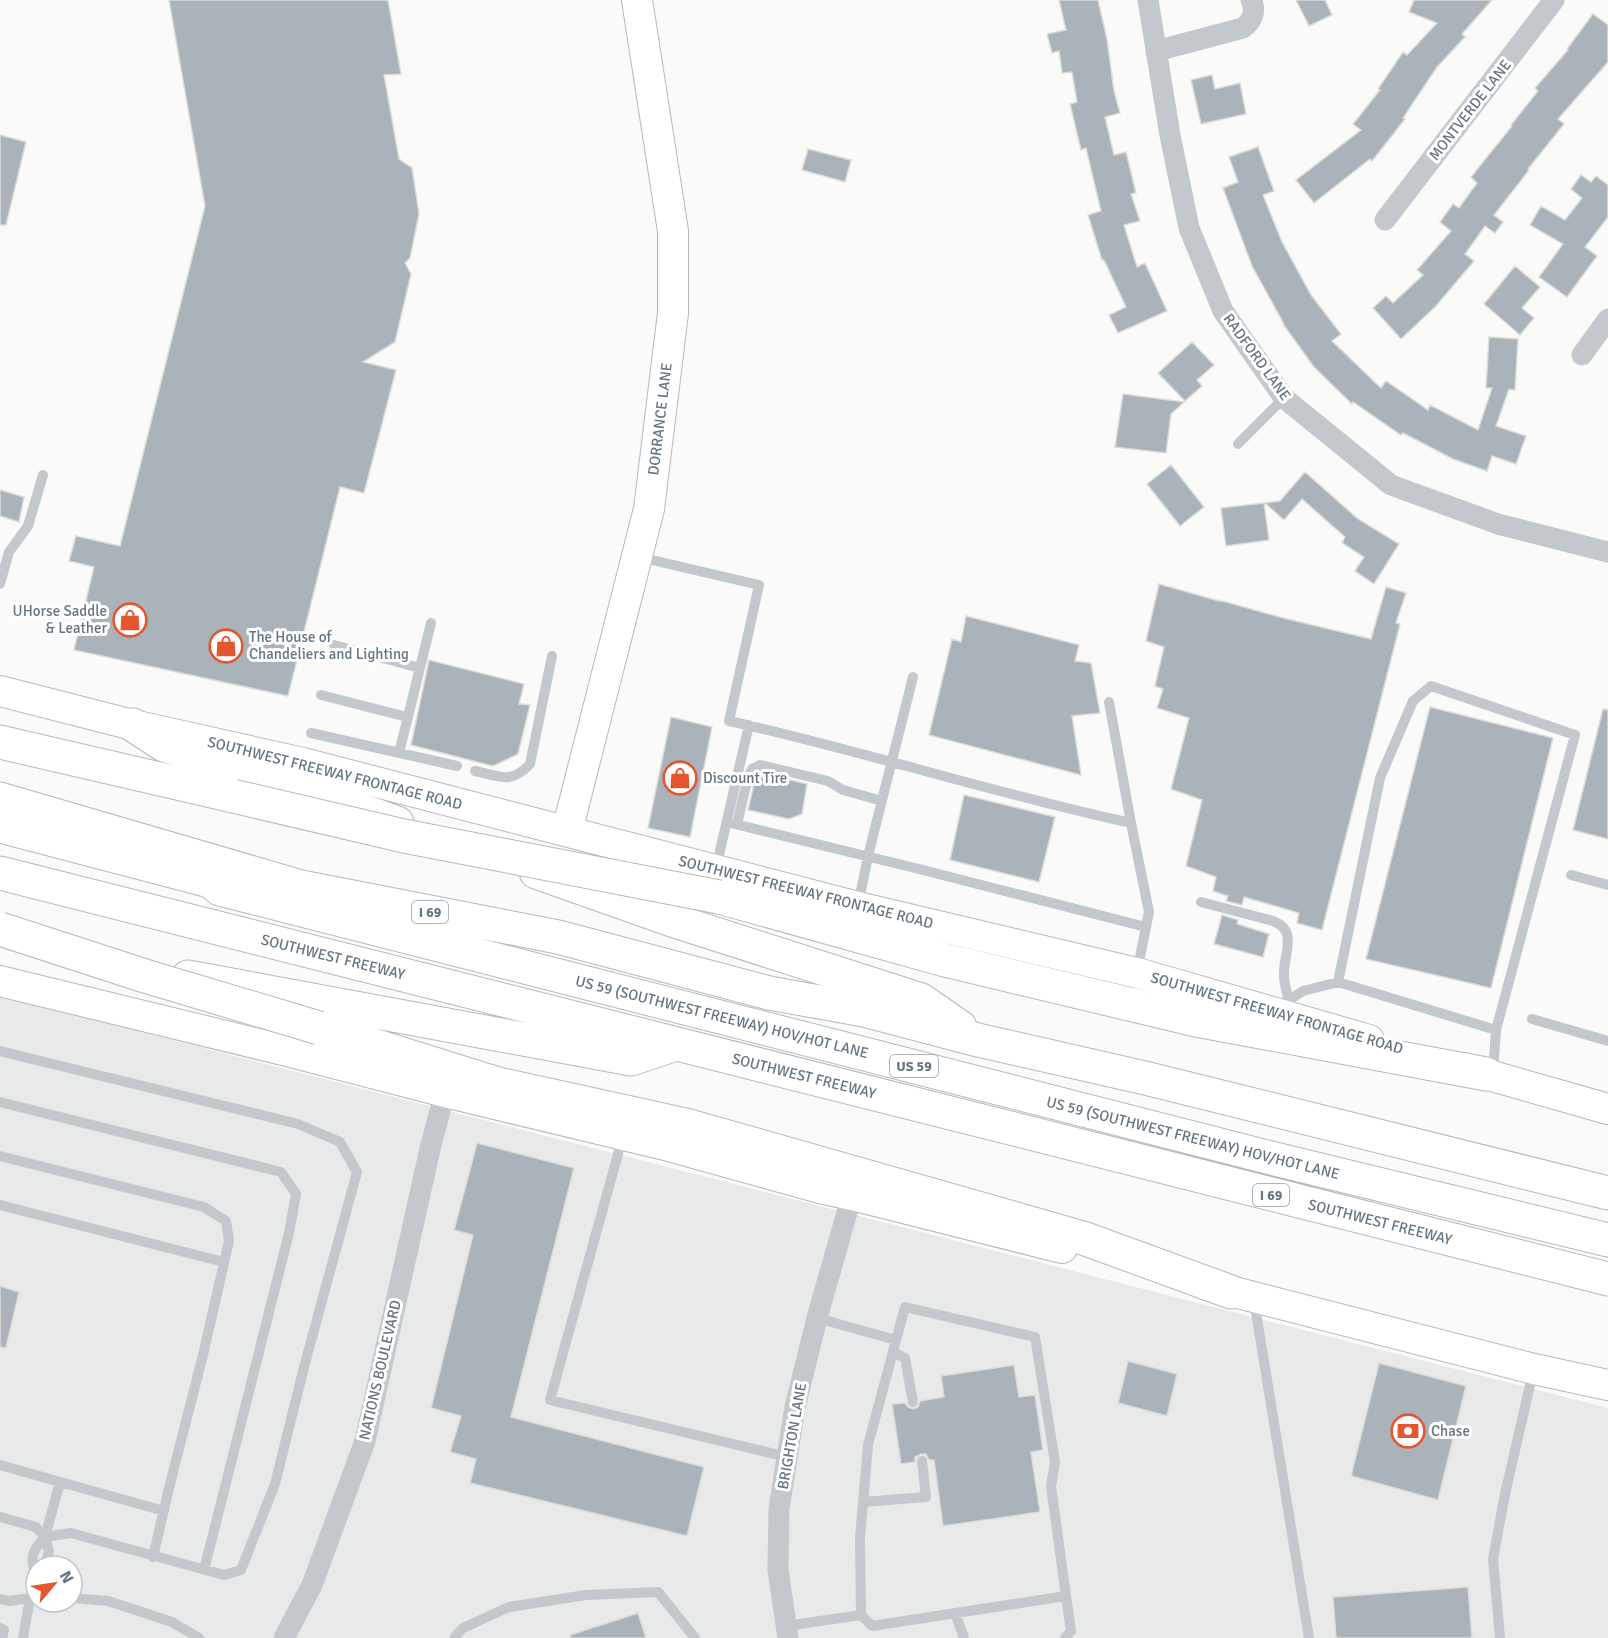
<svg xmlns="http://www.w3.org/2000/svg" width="1608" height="1638" font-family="Signika,sans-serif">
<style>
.built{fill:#e8e9e9;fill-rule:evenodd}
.building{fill:#aab3b9;stroke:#dcdcda;stroke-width:1.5}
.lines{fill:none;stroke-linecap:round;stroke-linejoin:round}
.secondary-casing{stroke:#b3babf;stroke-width:32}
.highway-casing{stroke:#b4b9bd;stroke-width:35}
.lane{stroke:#c3c8cc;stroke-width:10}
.street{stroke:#c3c8cc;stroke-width:21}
.secondary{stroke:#fff;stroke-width:30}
.highway{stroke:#fff;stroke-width:33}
.highway-bridge-casing{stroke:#b4b9bd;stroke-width:35;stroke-linecap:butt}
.highway-bridge{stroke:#fff;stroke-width:33}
.labels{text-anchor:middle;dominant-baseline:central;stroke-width:6;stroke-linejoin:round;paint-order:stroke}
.shield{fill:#fff;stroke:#939fa8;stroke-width:1.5}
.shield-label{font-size:14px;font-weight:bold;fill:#657683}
.street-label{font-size:15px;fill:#657683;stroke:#fff}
.poi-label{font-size:15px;fill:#657683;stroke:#fff;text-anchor:start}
</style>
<rect width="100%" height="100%" fill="#fafaf8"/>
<!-- built -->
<path class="built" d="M0,996L1608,1408V1638H0ZM36,1566H72V1602H36Z"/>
<!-- building -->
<path class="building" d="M169,0H388L401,74L384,75L399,159L412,168L419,214L410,258L405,263L411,274L395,342L363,362L396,370L364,493L340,487L288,696L74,650L94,567L69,561L76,536L120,546L205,206Z
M1059,0H1098L1107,39L1114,91L1120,113L1105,117L1114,155L1126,152L1136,193L1131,194L1140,221L1124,225L1137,267L1145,263L1167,311L1118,333L1109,315L1126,307L1104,260H1102L1088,215L1101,211L1086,148L1081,150L1070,104L1077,102L1072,72L1062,73L1059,51L1052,53L1047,34L1066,30Z
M1296,0H1325L1332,15L1309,26Z
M1414,0H1492L1462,34L1465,37L1437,67L1403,118L1405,119L1372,161L1370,159L1314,203L1296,180L1361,130L1353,124L1380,90L1378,89L1403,52L1407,55L1437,23L1409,12Z
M1593,14L1608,25V62L1558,119L1564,124L1528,169L1529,170L1494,215L1503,222L1495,233L1485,226L1465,254L1474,261L1436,306L1401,339L1373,308L1386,296L1393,303L1423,275L1417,270L1451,231L1440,222L1453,204L1459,208L1477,183L1471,177L1512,126L1511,125L1538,91L1535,88L1568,50L1567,49Z
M1212,75L1215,89L1240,83L1246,114L1201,124L1191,80Z
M0,135L26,142L6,225H0Z
M1258,147L1274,191L1263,195L1282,242L1311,295L1341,334L1332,341L1381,388L1386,381L1428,410L1430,405L1478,430L1492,388H1486L1489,337L1518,339L1515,390L1509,389L1496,426L1526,436L1516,464L1492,456L1487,471L1453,459L1403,433L1401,435L1353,402L1352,404L1314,367L1283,324H1284L1252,266L1223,188L1238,182L1229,157Z
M808,149L851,160L845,182L802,170Z
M1581,175L1591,182L1596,176L1608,185V217L1585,247L1597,256L1567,297L1539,277L1563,244L1530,225L1541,206L1565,220L1582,198L1571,189Z
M1515,266L1540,287L1522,308L1534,318L1520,335L1484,304Z
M1192,342L1214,365L1197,380L1202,386L1185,401L1158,373Z
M1123,394L1184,402L1171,414L1166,453L1115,447Z
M1171,465L1204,507L1180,526L1147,484Z
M1305,472L1358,519L1399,544L1374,584L1355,571L1364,557L1342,543L1345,537L1302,499L1284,520L1265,503L1280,501Z
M0,490L24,497L19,522L0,516Z
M1264,503L1269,540L1226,546L1221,508Z
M1159,584L1219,601V600L1283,618L1371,639L1386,587L1406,593L1396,623L1400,624L1322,930L1297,923L1299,913L1244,897L1242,905L1226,901L1228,896L1213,891L1216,877L1186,866L1202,800L1171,789L1189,718L1157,708L1163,689L1155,686L1164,647L1146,641Z
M966,616L1079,645L1075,661L1091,663L1100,713L1072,716L1081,775L929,735L952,639L961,642Z
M429,660L524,684L519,704L530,705L518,754L493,766L411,745Z
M1430,707L1553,738L1491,988L1366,959Z
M1603,709L1608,710V839L1573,830Z
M671,717L712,727L690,837L648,828Z
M761,773L807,784L802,814L789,819L748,810L755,780L758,775Z
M964,795L1055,817L1039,882L950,860Z
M1222,915L1238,920L1237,924L1269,934L1263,957L1214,944Z
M477,1143L574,1168L511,1417L704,1467L687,1536L470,1483L476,1459L450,1452L461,1416L431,1408L473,1235L454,1230Z
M0,1286L19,1292L6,1348L0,1347Z
M1128,1361L1177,1374L1167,1416L1118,1403Z
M1379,1363L1466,1386L1438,1500L1351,1476Z
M1014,1365L1019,1397L1035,1395L1043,1450L1031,1452L1040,1512L943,1526L934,1460H929L926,1454H921L915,1457V1462L901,1464L892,1404L905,1403L908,1407L914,1409L918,1407L920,1401L944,1397L941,1376Z
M1468,1587L1472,1638H1336L1333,1597Z
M638,1613L646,1638H571L570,1635Z"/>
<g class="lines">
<defs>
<path id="secondary" d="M0,691L133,725L303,763L858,907L1137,973L1369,1040
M567,831L649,509L673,313V231L637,0
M0,981L283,1050L445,1092L669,1146L820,1188L852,1195L1062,1248
M1464,1068L1608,1109
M1207,1285L1534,1369L1608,1385"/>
<path id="highway" d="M133,725L164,745L334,800L397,823
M0,742L233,796
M0,799L301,887L558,937L769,993L864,1010L978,1040L1145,1078L1608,1193
M0,826L210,881L220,889L1279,1160L1608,1240
M536,872L669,919L921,1000L960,1027
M0,873L1608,1279
M719,897L945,960L1196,1020L1486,1074
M188,977L631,1059L676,1044
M319,1028L498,1084L686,1125L1083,1238L1231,1292"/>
</defs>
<!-- secondary casing -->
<use href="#secondary" class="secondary-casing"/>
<!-- highway casing -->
<use href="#highway" class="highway-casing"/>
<!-- lane -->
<path class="lane" d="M1238,444L1284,398
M639,557L759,585L729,721C864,751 996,794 1131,823L1149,912L1137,972
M0,584L9,552L28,526L43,475
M334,645L420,668
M321,695L407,717
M1109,702L1131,823
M311,733L457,766
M399,753L431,623
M475,771C499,776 511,785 530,764L552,656
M727,822L919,869L1146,927
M737,824L748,777L752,769L760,765L828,781L843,790L882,801
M716,868L749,725
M1571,875L1608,885
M1201,902L1273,921C1299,931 1283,954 1284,975C1284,983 1287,991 1288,999
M858,906L868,856L913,677
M1338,982L1380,778L1413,701L1431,686L1575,735L1496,1030
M1275,1009L1303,991L1338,982L1496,1030L1493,1073
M1532,1019L1608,1041
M0,1051L298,1124L340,1142L357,1172L304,1367L275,1484L241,1570L224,1575L71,1533L45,1537
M0,1102L281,1172L296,1194L289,1233L204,1570
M623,1136L550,1400L787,1457
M0,1156L204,1207L226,1221L229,1241L203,1355L169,1488L153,1557
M0,1205L224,1262
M1254,1300L1309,1638
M817,1318L896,1340
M893,1352L905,1358L913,1402
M0,1465L164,1511
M863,1502L926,1497L922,1461
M0,1517L36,1527L45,1537
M45,1537L60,1482
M36,1577C30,1556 31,1552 45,1537L49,1551L45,1566
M72,1598L108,1601L172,1622L199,1638
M0,1599L10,1601L36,1597
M955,1613L964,1638
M786,1626L861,1615L872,1626L1066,1596L1051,1486L1055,1462L1035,1337L905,1307L868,1445L860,1538L861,1615
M0,1628L4,1630L2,1638
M23,1638L30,1598
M454,1638L463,1628L509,1607L586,1595L658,1592L695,1638
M1065,1638L1071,1631L1066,1596
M1500,1638L1493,1559L1505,1494L1533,1372"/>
<!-- street -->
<path class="street" d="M1148,0L1170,135L1189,228L1223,311L1284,398L1391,485L1498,524L1608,552
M1156,51L1243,28C1252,21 1257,11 1251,0
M1385,220L1554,0
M1582,355L1608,319
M284,1638L312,1585L365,1441L430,1149L445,1092
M788,1638L778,1570L779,1509L795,1407L817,1318L852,1195"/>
<!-- secondary -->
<use href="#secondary" class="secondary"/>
<!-- highway -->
<use href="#highway" class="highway"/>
<defs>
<path id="highway-bridge" d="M233,796L404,836L719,897
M0,929L145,976L319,1028"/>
</defs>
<!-- highway-bridge casing -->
<use href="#highway-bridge" class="highway-bridge-casing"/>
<!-- highway-bridge -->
<use href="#highway-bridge" class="highway-bridge"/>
</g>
<!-- icons -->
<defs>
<symbol id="shop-ring" viewBox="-11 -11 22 22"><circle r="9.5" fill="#fff" stroke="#e4572e" stroke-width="1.5"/><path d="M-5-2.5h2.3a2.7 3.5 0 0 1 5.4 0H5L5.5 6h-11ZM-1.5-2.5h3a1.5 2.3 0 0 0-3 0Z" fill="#e4572e"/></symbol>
<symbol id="bank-ring" viewBox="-11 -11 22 22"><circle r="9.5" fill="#fff" stroke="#e4572e" stroke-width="1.5"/><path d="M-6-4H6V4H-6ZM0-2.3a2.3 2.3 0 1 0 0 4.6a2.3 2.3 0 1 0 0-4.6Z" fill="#e4572e"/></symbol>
</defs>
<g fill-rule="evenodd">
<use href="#shop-ring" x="111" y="601" width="38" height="38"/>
<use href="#shop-ring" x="207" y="627" width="38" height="38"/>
<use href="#shop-ring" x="661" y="759" width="38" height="38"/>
<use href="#bank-ring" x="1389" y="1412" width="38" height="38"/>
</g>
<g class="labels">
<!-- shield labels -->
<g class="shield">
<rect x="412" y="901" width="36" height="22" rx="4.5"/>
<rect x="890" y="1055" width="48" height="22" rx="4.5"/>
<rect x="1253" y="1184" width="36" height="22" rx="4.5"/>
</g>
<g class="shield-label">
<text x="430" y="912">I 69</text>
<text x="914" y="1066">US 59</text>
<text x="1271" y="1195">I 69</text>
</g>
<!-- street labels -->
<g class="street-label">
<text transform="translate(1470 110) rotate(-52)">MONTVERDE LANE</text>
<text transform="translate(1257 357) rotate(54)">RADFORD LANE</text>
<text transform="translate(660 419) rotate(-83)">DORRANCE LANE</text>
<text transform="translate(335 773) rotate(14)">SOUTHWEST FREEWAY FRONTAGE ROAD</text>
<text transform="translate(806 892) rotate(14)">SOUTHWEST FREEWAY FRONTAGE ROAD</text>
<text transform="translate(333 957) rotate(14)">SOUTHWEST FREEWAY</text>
<text transform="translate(1277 1013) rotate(16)">SOUTHWEST FREEWAY FRONTAGE ROAD</text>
<text transform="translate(722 1017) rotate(14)">US 59 (SOUTHWEST FREEWAY) HOV/HOT LANE</text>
<text transform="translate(804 1076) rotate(14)">SOUTHWEST FREEWAY</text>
<text transform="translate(1193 1138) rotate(14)">US 59 (SOUTHWEST FREEWAY) HOV/HOT LANE</text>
<text transform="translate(1380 1222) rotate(14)">SOUTHWEST FREEWAY</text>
<text transform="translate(380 1370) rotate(-77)">NATIONS BOULEVARD</text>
<text transform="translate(792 1436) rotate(-80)">BRIGHTON LANE</text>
</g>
<!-- poi labels -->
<g class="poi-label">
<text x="107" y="611" text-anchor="end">UHorse Saddle<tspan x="107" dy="17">&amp; Leather</tspan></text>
<text x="249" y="637">The House of<tspan x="249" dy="17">Chandeliers and Lighting</tspan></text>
<text x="703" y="778">Discount Tire</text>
<text x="1431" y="1431">Chase</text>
</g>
</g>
<!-- north arrow -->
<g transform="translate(54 1584) rotate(61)"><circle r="28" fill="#ffffff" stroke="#c1c8cd" stroke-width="1.5"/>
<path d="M0-4.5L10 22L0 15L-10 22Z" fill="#e4572e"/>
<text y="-9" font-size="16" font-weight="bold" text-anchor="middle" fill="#657683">N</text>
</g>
</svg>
